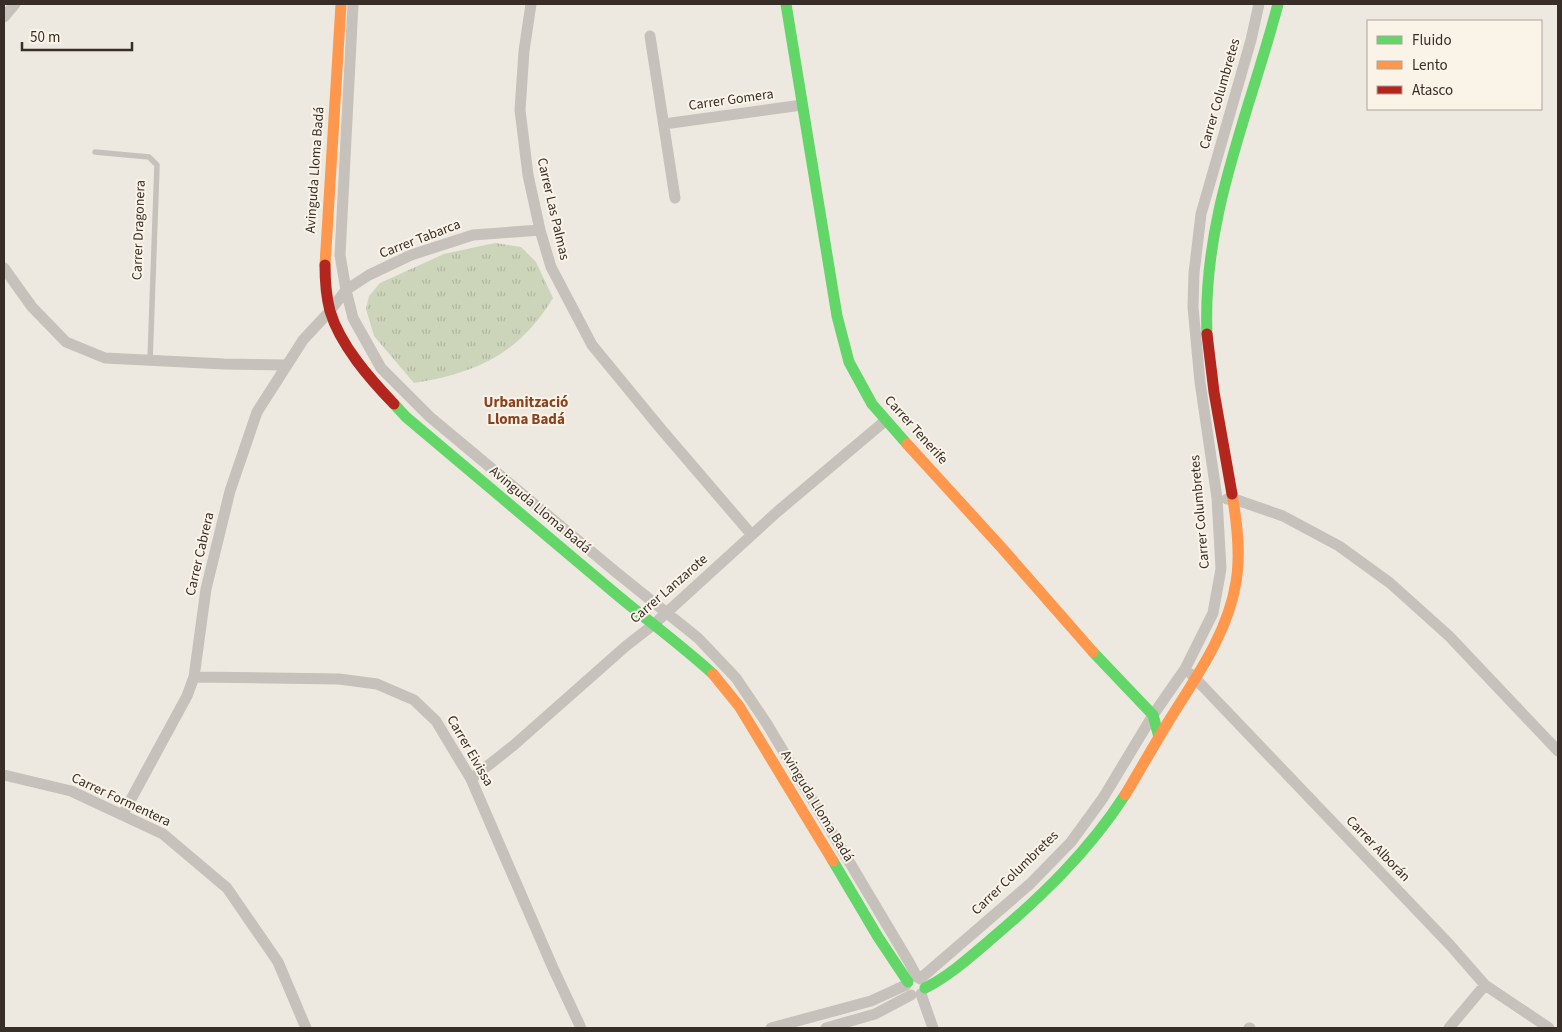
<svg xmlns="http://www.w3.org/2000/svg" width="1562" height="1032" font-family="'Source Sans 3',sans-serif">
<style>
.park{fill:url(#park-tufts)}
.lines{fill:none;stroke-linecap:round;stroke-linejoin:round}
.lane{stroke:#c6c1ba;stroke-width:5.5}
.street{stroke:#c6c1ba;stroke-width:11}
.fast{stroke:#63d668;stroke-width:11}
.slow{stroke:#ff974d;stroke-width:11}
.jam{stroke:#b3261e;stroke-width:11}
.labels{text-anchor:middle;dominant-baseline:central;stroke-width:4;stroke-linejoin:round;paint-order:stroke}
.street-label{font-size:14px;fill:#372e28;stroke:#faf3e8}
.neighbourhood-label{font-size:15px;font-weight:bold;fill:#88421f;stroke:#faf3e8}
</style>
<defs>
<pattern id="park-tufts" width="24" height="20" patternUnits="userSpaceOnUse" patternTransform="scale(1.25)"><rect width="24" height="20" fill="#ccd4ba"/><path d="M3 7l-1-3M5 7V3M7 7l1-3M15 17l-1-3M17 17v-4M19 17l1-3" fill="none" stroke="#b0b6a0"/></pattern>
</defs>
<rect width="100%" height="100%" fill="#ede9e1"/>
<!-- park -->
<path class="park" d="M495,243L521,247L536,262L553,298C519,354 476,373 414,383L374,336L366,309L369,296L380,283L444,254Z"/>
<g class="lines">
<!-- lane -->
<path class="lane" d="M95,152L149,157L157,165L150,361"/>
<!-- street -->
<path class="street" d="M353,4L340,255L346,290L353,318L381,368L430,417L617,573L698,638L736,678L767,724L909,962L917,977
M531,4L524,51L520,110L528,175L540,230L551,267L592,345L661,429L751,534
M4,17L15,4
M650,36L675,198
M664,124L802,105
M4,268L32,307L66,342L105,358L224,364L286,365
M1227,499H1234L1283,516L1339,546L1390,583L1449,636L1558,751
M1191,674L1450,945L1485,985L1549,1028
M194,677L339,679L377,684L414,700L436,721L471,779L553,968L581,1028
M4,775L71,791L163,834L227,888L278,962L306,1028
M471,779L514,745L626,646L653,625L777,512L885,421
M123,814L187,696L194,677L206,589L230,491L257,412L303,340L330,311L346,290L369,275L411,255L473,235L540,230
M920,979L1030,884L1071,842L1103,798L1153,715L1185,669L1213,613L1221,569L1217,498L1200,382L1193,307L1194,273L1201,214L1251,40L1259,4
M921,994L933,1028
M771,1028L871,1001L906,985
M826,1028L875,1014L911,995
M1249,1028H1250
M1449,1028L1485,985"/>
<!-- fast -->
<path class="fast" d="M786,4L837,316L849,362L872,404L907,444
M1207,334C1202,217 1249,115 1278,4
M394,404L406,417C474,475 542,532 610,589C644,618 680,644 713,674
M1093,652L1153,715L1159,737
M833,861L878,937L908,982
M925,988C949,976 969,958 990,940C1040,898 1089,851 1125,795"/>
<!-- slow -->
<path class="slow" d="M325,265L341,4
M907,444L1001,547L1093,652
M713,674L739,706L833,861
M1125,795C1140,770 1154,745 1170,719C1196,677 1228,633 1236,582C1241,554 1237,523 1232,494"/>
<!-- jam -->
<path class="jam" d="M325,265C325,280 326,296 330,311C340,345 370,379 394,404
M1207,334L1214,392L1232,494"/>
</g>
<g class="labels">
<!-- street labels -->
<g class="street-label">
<text transform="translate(1220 94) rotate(-74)">Carrer Columbretes</text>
<text transform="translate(731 100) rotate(-8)">Carrer Gomera</text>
<text transform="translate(315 170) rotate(-86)">Avinguda Lloma Badá</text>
<text transform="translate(553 209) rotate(77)">Carrer Las Palmas</text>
<text transform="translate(139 230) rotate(-88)">Carrer Dragonera</text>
<text transform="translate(420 239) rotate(-21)">Carrer Tabarca</text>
<text transform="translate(916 430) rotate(48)">Carrer Tenerife</text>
<text transform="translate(540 510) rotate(40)">Avinguda Lloma Badá</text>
<text transform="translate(1200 512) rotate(-95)">Carrer Columbretes</text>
<text transform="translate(200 554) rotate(-77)">Carrer Cabrera</text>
<text transform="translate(669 589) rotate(-41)">Carrer Lanzarote</text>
<text transform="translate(470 751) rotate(60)">Carrer Eivissa</text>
<text transform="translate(121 800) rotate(25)">Carrer Formentera</text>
<text transform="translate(817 806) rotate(59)">Avinguda Lloma Badá</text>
<text transform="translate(1378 849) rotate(46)">Carrer Alborán</text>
<text transform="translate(1015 873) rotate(-44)">Carrer Columbretes</text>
</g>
<!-- neighbourhood labels -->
<g class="neighbourhood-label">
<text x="526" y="402">Urbanització<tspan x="526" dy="17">Lloma Badá</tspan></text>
</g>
</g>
<!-- border -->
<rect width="1562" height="1032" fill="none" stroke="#372e28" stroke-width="10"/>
<!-- legend -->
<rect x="1367" y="20" width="175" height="90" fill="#faf3e8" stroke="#aca49b"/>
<rect x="1377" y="36" width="25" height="8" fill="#63d668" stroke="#aca49b"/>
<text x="1412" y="45" font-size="15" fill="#372e28">Fluido</text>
<rect x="1377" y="61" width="25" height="8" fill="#ff974d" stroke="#aca49b"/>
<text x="1412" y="70" font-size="15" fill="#372e28">Lento</text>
<rect x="1377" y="86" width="25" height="8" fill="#b3261e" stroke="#aca49b"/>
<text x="1412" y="95" font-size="15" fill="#372e28">Atasco</text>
<!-- scale -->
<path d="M22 42v8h110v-8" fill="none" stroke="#372e28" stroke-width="2.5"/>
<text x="30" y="42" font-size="15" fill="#372e28" stroke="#faf3e8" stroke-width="4" paint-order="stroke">50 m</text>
</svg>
